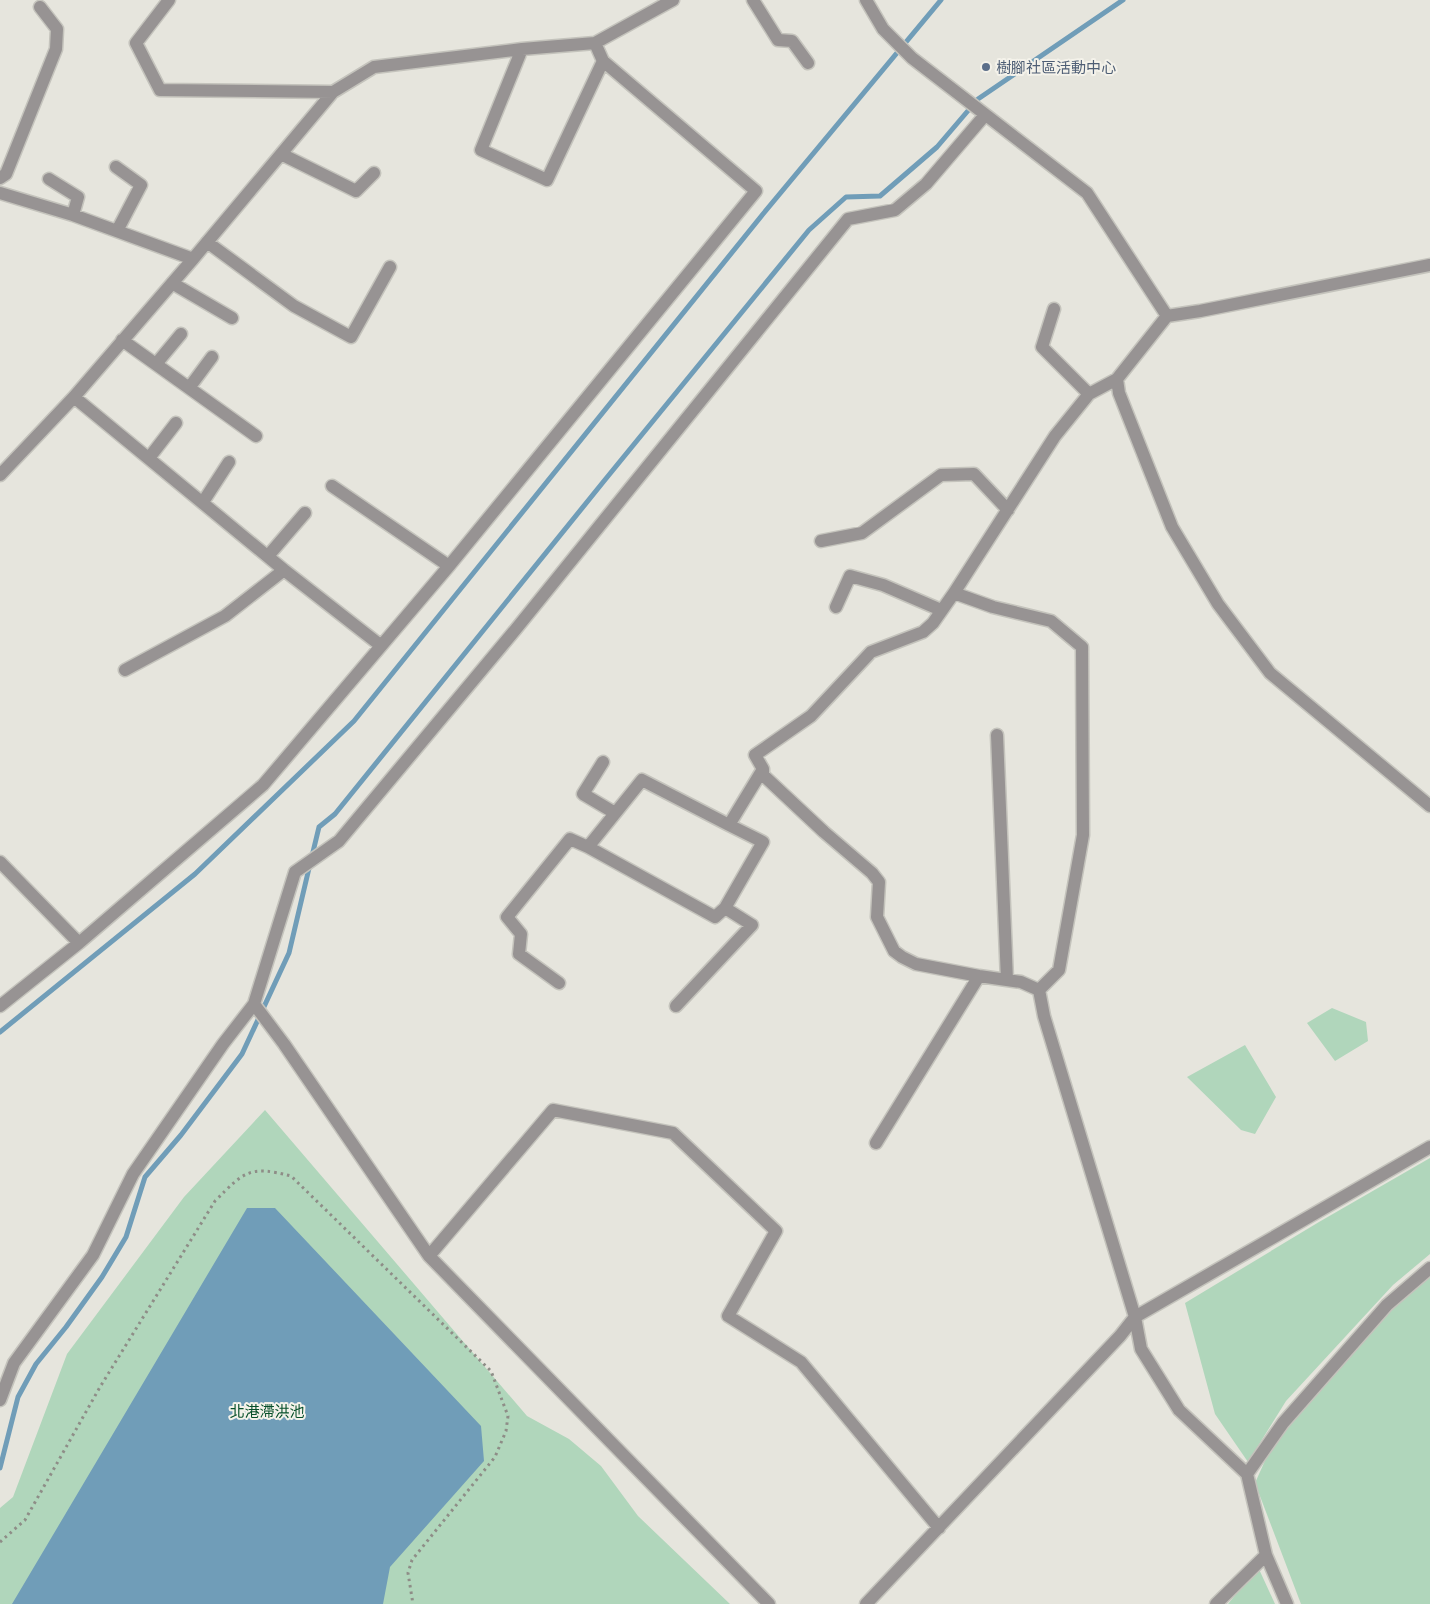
<svg xmlns="http://www.w3.org/2000/svg" width="1430" height="1604" font-family="Poppins,'Noto Sans TC',sans-serif">
<style>
.green{fill:#b0d6bb}
.water{fill:#709db8}
.lines{fill:none;stroke-linecap:round;stroke-linejoin:round}
.stream{stroke:#709db8;stroke-width:5}
.minor-casing{stroke:#c4c3bc;stroke-width:15}
.path{stroke:#8e8d87;stroke-width:3;stroke-dasharray:2.5 4;stroke-linecap:butt}
.minor{stroke:#979393;stroke-width:12}
.service-dot{fill:#5c6f8a;stroke:#f4f2ea;stroke-width:2}
.labels{text-anchor:middle;dominant-baseline:central;stroke-width:4;stroke-linejoin:round;paint-order:stroke}
.service-label{font-size:15px;fill:#4e5e75;stroke:#f4f2ea;text-anchor:start}
.park-label{font-size:15px;fill:#064f29;stroke:#f4f2ea}
</style>
<rect width="100%" height="100%" fill="#e6e5dd"/>
<!-- green -->
<path class="green" d="M1332,1008L1366,1022L1368,1041L1335,1061L1307,1023Z
M1245,1045L1276,1097L1255,1134L1241,1130L1187,1077Z
M265,1110L527,1416L569,1439L601,1466L638,1516L730,1604H0V1508L13,1497L67,1354L184,1197Z
M1430,1158V1254L1393,1285L1286,1401L1248,1462L1215,1414L1185,1303L1319,1222Z
M1430,1272V1604H1301L1255,1483L1268,1454L1293,1415L1386,1313Z
M1258,1567L1275,1604H1228Z"/>
<!-- water -->
<path class="water" d="M247,1208H275L481,1426L484,1461L390,1567L383,1604H12Z"/>
<g class="lines">
<!-- stream -->
<path class="stream" d="M312,856L319,827L335,814L604,481L809,230L846,197L880,196L937,147L978,99L1123,0
M0,1032L195,874L354,721L763,214L941,0
M0,1468L18,1397L36,1364L66,1327L102,1277L126,1237L145,1177L181,1135L242,1054L289,953L310,864"/>
<defs>
<path id="minor" d="M169,0L136,43L160,90L333,92
M753,0L778,40L792,41L808,63
M866,0L883,29L912,58L1087,193L1167,316
M522,49L481,150L547,180L603,61
M281,154L356,191L374,173
M116,167L141,185L117,231
M0,178L6,174L56,49L57,29L40,7
M49,179L78,197L73,215
M0,193L73,215L193,259
M207,242L294,306L351,337L390,267
M172,283L232,318
M1054,309L1042,347L1089,394
M122,340L256,436
M156,364L181,334
M1117,379L1119,393L1172,527L1218,604L1270,673L1430,806
M189,388L212,357
M74,397L284,570L380,645
M149,458L176,423
M0,475L74,397L193,259L333,92L374,67L522,49L595,43L673,0
M332,486L449,566
M203,502L229,462
M821,541L862,533L941,475L974,474L1008,510
M268,556L305,513
M954,593L933,623L923,632L871,652L811,716L755,755L763,769V775L824,832L872,873L879,882L877,917L894,951L902,957L916,964L979,976L1021,982L1039,990
M836,607L850,576L883,585L941,610
M125,670L225,616L284,570
M997,735L1007,980
M603,762L583,794L615,813
M729,825L763,842L725,908L715,917L588,847L642,780L729,825L763,769
M0,862L79,943
M559,983L519,954L521,934L507,917L570,839L588,847
M1039,990L1059,970L1083,835L1082,647L1051,621L993,607L954,593L1055,436L1089,394L1117,379L1167,316L1200,311L1430,265
M1039,990L1044,1016L1135,1317L1141,1349L1179,1410L1247,1474L1266,1555L1287,1604
M254,1004L284,1044L429,1256L769,1604
M0,1006L79,943L263,785L449,566L756,191L603,61L595,43
M676,1006L752,925L725,908
M876,1143L979,976
M429,1256L553,1110L673,1133L776,1231L728,1316L801,1362L939,1528
M0,1400L14,1363L93,1255L133,1174L223,1044L254,1004L295,872L339,841L516,629L848,219L895,210L926,184L985,115
M1247,1474L1283,1423L1387,1305L1430,1268
M866,1604L1120,1336L1135,1317L1430,1147
M1216,1604L1266,1555"/>
</defs>
<!-- minor casing -->
<use href="#minor" class="minor-casing"/>
<!-- path -->
<path class="path" d="M0,1542L25,1520L100,1387L215,1201C244,1172 249,1165 291,1176L491,1371L508,1416L506,1431L495,1457L412,1560L408,1573L413,1604"/>
<!-- minor -->
<use href="#minor" class="minor"/>
</g>
<!-- markers -->
<circle class="service-dot" cx="986" cy="67" r="5"/>
<g class="labels">
<!-- service labels -->
<g class="service-label">
<text x="996" y="67">樹腳社區活動中心</text>
</g>
<!-- park labels -->
<g class="park-label">
<text x="267" y="1411">北港滯洪池</text>
</g>
</g>
</svg>
